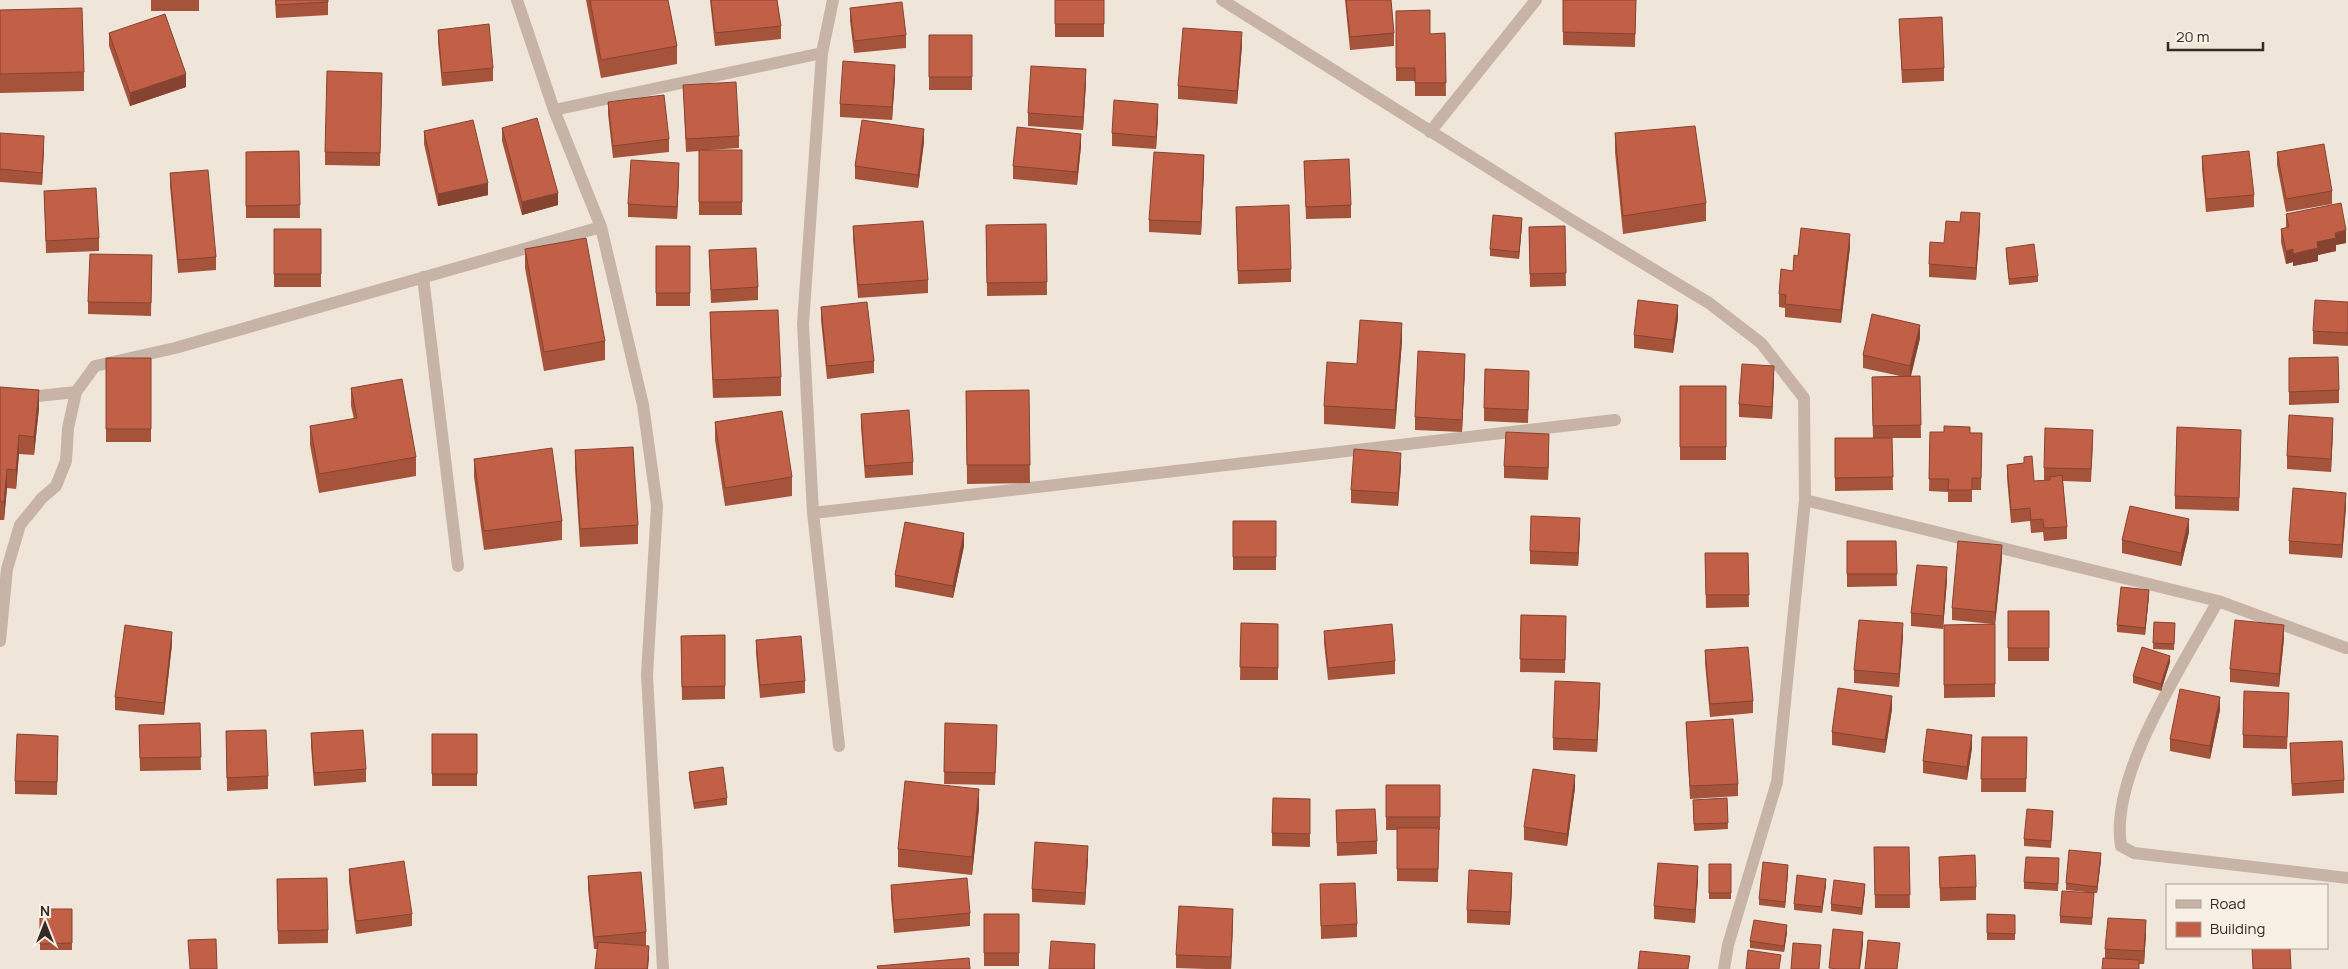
<svg xmlns="http://www.w3.org/2000/svg" width="2348" height="969" font-family="Manrope,sans-serif">
<style>
.lines{fill:none;stroke-linecap:round;stroke-linejoin:round}
.minor{stroke:#c8b4a6;stroke-width:12}
.wall{fill:#a6533c}
.shaded-wall{fill:#874331}
.building{fill:#c16046;stroke:#874331}
</style>
<rect width="100%" height="100%" fill="#f0e5d9"/>
<g class="lines">
<!-- minor -->
<path class="minor" d="M517,0L554,110L601,227L643,405L657,506L647,675L663,969
M833,0L822,53L803,324L813,513L839,746
M1222,0L1570,219L1709,303L1761,343L1804,398L1805,500L1777,782L1728,945L1724,969
M554,110L822,53
M1430,132L1536,0
M423,277L458,566
M0,400L76,392
M1805,500L2218,601L2346,648
M813,513L1615,420
M2218,601C2184,663 2109,775 2121,846L2134,853L2348,878
M0,641L7,569L20,525L42,498L56,486L66,461L68,428L76,392L95,366L175,348L601,227"/>
</g>
<!-- wall -->
<path class="wall" d="M151,0H199V11H151Z
M275,0H328V15L276,18Z
M586,0H668L677,46V64L601,78Z
M710,0H777L781,26V39L715,46Z
M1055,0H1104V37H1055Z
M1345,0H1391L1394,33V46L1350,50Z
M1636,0L1635,47L1563,45V32Z
M850,8L906,35V48L854,53L850,21Z
M0,10L84,72V91L0,93Z
M1396,11L1430,34L1445,33L1446,96H1415V81H1396Z
M1899,19L1944,68V81L1902,83Z
M438,30L493,68V81L442,86L438,42Z
M109,33L186,87L130,106L109,46Z
M929,35H972V90H929Z
M1242,45L1237,104L1178,99V86Z
M382,73L380,166L325,165V152Z
M895,77L892,120L840,117V104Z
M1086,82L1083,130L1028,126V113Z
M683,85L739,136V148L709,150H742V215H699V151L686,152Z
M608,102L669,139V152L613,158L608,114Z
M1158,117L1156,149L1112,146V133Z
M502,128L558,205L522,215L502,141Z
M424,131L488,195L438,206L424,144Z
M0,133L44,149L42,185L0,182Z
M1615,133L1706,203V221L1623,234L1615,152Z
M924,142L918,188L855,179V166Z
M1081,146L1077,185L1013,179V166Z
M299,151L300,218H246V152Z
M2277,152L2332,191V204L2286,212L2277,165Z
M2202,156L2254,195V207L2206,212L2202,169Z
M1304,161L1351,205V218L1306,219Z
M1204,168L1201,235L1149,232V220Z
M170,173L216,257V270L178,273L170,186Z
M679,176L677,219L628,217V204Z
M44,191L99,238V251L46,253Z
M1236,207L1291,269V282L1238,284Z
M2286,214L2346,243L2336,245V251L2318,255V261L2293,266V262L2286,264L2281,242V229L2286,228Z
M1960,222L1980,226L1976,280L1929,277V264Z
M1046,224L1047,295L987,296L986,225Z
M1522,224L1519,259L1490,256V249Z
M853,226L928,280V293L858,298L853,239Z
M1565,226L1566,286L1530,287L1529,227Z
M274,229H321V287H274Z
M656,246H690V306H656Z
M1850,247L1841,323L1785,317V308L1779,307V294L1793,271L1798,256Z
M2006,248L2038,276V282L2009,285L2006,254Z
M525,249L605,341V360L544,371L525,268Z
M709,250L758,287V300L711,303Z
M152,255L151,316L88,314V302Z
M2348,302V346L2313,344V331Z
M821,307L874,361V373L827,379L821,320Z
M710,312L781,377V396L713,398L710,331Z
M1678,318L1673,353L1634,348V335Z
M1920,338L1911,376H1920L1921,438H1892L1893,490L1835,491V438H1873L1872,377L1900,376L1863,368V355Z
M1402,341L1395,429L1324,424V406L1357,364Z
M106,358H151V442H106Z
M2289,358L2339,390V403L2289,405Z
M1465,367L1462,432L1415,430V417Z
M1774,379L1772,419L1739,417V404Z
M1529,383L1528,423L1484,421V408Z
M1680,386H1726V460H1680Z
M0,387L39,408L34,455L19,454L16,489L7,488L4,520H0Z
M351,388L416,457V476L319,493L310,445V426L354,419L351,406Z
M1029,390L1030,483L967,484L966,391Z
M861,414L913,462V475L865,478L861,427Z
M715,422L792,477V496L725,506L715,440Z
M2333,430L2331,472L2287,469V456Z
M1930,432L1982,433L1981,490H1972V502H1948V492L1929,491Z
M2093,442L2091,482L2063,481L2067,527V539L2044,541L2043,532L2031,533L2030,521L2011,523L2007,478V465L2024,464V457L2034,481L2044,480V468Z
M2241,442L2239,511L2175,509V496Z
M1549,447L1548,480L1504,478V466Z
M575,450L638,525V544L580,547L575,469Z
M474,459L562,521V540L484,550L474,477Z
M1401,466L1398,506L1351,503V490Z
M2346,506L2342,558L2289,554V541Z
M1233,521H1276V570H1233Z
M1580,531L1578,566L1530,564V551Z
M2189,532L2181,566L2122,553V540Z
M1847,541H1896L1897,586L1847,587Z
M964,546L953,598L895,587V575Z
M1705,553H1748L1749,607L1706,608Z
M2002,558L1995,624V697L1944,698V625L1993,624L1952,620V608Z
M1947,580L1943,629L1911,626V613Z
M2149,596L2145,635L2117,632V625Z
M2008,611H2049V661H2008Z
M1521,615L1566,616L1565,673L1520,672Z
M2154,622L2175,623L2174,650L2153,649Z
M1241,623L1278,624V680H1240Z
M1324,631L1395,661V674L1328,680L1324,643Z
M725,635V699L682,700L681,636Z
M1903,636L1899,687L1854,683V670Z
M2284,638L2279,687L2230,682V669Z
M756,640L805,681V693L760,698L756,653Z
M172,644L164,715L115,710V697Z
M1705,650L1753,701V713L1710,717L1705,663Z
M2170,662L2161,691L2133,683V676Z
M1600,696L1597,752L1553,750V738Z
M2289,705L2287,749L2243,748V735Z
M1892,709L1885,753L1832,745V732Z
M2220,710L2210,759L2170,751V739Z
M1686,722L1738,784V796L1690,799Z
M200,723L201,770L140,771L139,725Z
M945,723L997,737L995,785L944,784Z
M226,731L268,776V789L227,791Z
M311,733L366,769V782L314,786L311,746Z
M432,734H477V786H432Z
M1982,737H2027L2026,792H1981Z
M2290,743L2344,780V793L2292,796Z
M1972,748L1967,780L1923,773V761Z
M58,749L57,795L15,794V781Z
M689,772L727,798V805L694,809L689,778Z
M1386,785H1440V830H1439L1438,882L1397,881V830H1386Z
M1575,788L1567,846L1524,840V827Z
M1727,798L1728,829L1694,831L1693,800Z
M1310,799V847L1272,846V833Z
M979,808L972,875L898,867V849Z
M1336,810L1377,841V854L1337,856Z
M2053,817L2051,848L2024,846V839Z
M1874,847H1909L1910,908H1875Z
M1939,857L1976,887V900L1940,901Z
M1088,858L1085,905L1032,902V889Z
M2101,860L2097,893H2094L2092,925L2060,923V916L2086,892L2066,890V883Z
M1709,864H1731V899H1709Z
M2059,865L2058,891L2024,889V882Z
M349,869L412,914V926L356,934L349,882Z
M1788,872L1785,908L1759,905V899Z
M588,876L646,932V945H638L649,959L597,949H594L588,889Z
M277,879L328,930V943L278,944Z
M1698,879L1695,923L1654,919V906Z
M1320,884L1357,924V937L1321,939Z
M891,885L970,913V926L894,933L891,898Z
M1826,885L1822,913L1794,910V904Z
M1512,886L1510,925L1467,923V910Z
M1865,890L1862,915L1831,911V904Z
M40,909H72V950H40Z
M984,914H1019V966H984Z
M1987,914L2015,915V940H1987Z
M1233,922L1231,969H1206L1176,968V955Z
M1787,932L1784,952L1750,948V941Z
M2146,933L2144,964H2139V969L2105,958V949Z"/>
<!-- shaded-wall -->
<path class="shaded-wall" d="M1242,32V45L1237,104V91Z
M895,65V77L892,120V107Z
M1086,69V82L1083,130V117Z
M186,74V87L130,106V93Z
M1158,104V117L1156,149V137Z
M924,129V142L918,188V175Z
M1081,134V146L1077,185V172Z
M44,136V149L42,185V173Z
M1204,155V168L1201,235V222Z
M679,163V176L677,219V207Z
M488,183V195L438,206V194Z
M558,193V205L522,215V202Z
M1980,213V226L1976,280V268Z
M1522,218V224L1519,259V252Z
M2346,230V243L2336,245V251L2318,255V261L2293,266V254L2335,233Z
M1850,234V247L1841,323V310Z
M2293,249V262L2286,264V251Z
M1678,305V318L1673,353V340Z
M1402,323V341L1395,429V410Z
M1920,325V338L1910,379V366Z
M1465,354V367L1462,432V420Z
M1774,366V379L1772,419V407Z
M39,390V408L34,455V437Z
M2333,418V430L2331,472V459Z
M1549,434V447L1548,480V468Z
M19,435V454L16,489V470Z
M1401,453V466L1398,506V493Z
M7,469V488L4,520V502Z
M2346,493V506L2342,558V545Z
M1580,518V531L1578,566V553Z
M2189,519V532L2181,566V553Z
M964,533V546L953,598V586Z
M2002,545V558L1995,625V612Z
M1947,567V580L1943,629V616Z
M2149,590V596L2145,635V628Z
M1903,623V636L1899,687V674Z
M2284,625V638L2279,687V674Z
M172,632V644L164,715V703Z
M2170,656V662L2161,691V684Z
M1600,683V696L1597,752V740Z
M1892,696V709L1885,753V740Z
M2220,697V710L2210,759V746Z
M1972,735V748L1967,780V767Z
M1575,775V788L1567,846V834Z
M979,789V808L972,875V857Z
M1088,846V858L1085,905V893Z
M2101,853V860L2097,893V887Z
M1788,865V872L1785,908V902Z
M1698,866V879L1695,923V910Z
M1512,873V886L1510,925V912Z
M1826,879V885L1822,913V907Z
M1865,884V890L1862,915V908Z
M1233,909V922L1231,969V957Z
M2146,920V933L2144,964V951Z
M1787,925V932L1784,952V946Z
M1863,932V945L1860,969H1859Z
M1095,944V969H1094Z
M649,946V959L648,969H647Z"/>
<!-- building -->
<path class="building" d="M276,0H328V2L276,5Z
M590,0H668L677,46L601,60Z
M711,0H777L781,26L715,33Z
M1055,0H1104V24H1055Z
M1346,0H1391L1394,33L1350,37Z
M1563,0H1636L1635,34L1563,32Z
M902,2L906,35L854,41L850,8Z
M82,8L84,72L0,74V10Z
M1430,10V34L1445,33L1446,83H1415V68H1396V11Z
M165,14L186,74L130,93L109,33Z
M1942,17L1944,68L1902,70L1899,19Z
M489,24L493,68L442,73L438,30Z
M1183,28L1242,32L1237,91L1178,86Z
M929,35H972V77H929Z
M843,61L895,65L892,107L840,104Z
M1031,66L1086,69L1083,117L1028,113Z
M327,71L382,73L380,153L325,152Z
M736,82L739,136L686,139L683,85Z
M664,95L669,139L613,146L608,102Z
M1114,100L1158,104L1156,137L1112,133Z
M537,118L558,193L522,202L502,128Z
M473,120L488,183L438,194L424,131Z
M862,120L924,129L918,175L855,166Z
M1695,126L1706,203L1623,216L1615,133Z
M1017,127L1081,134L1077,172L1013,166Z
M0,133L44,136L42,173L0,169Z
M2324,144L2332,191L2286,199L2277,152Z
M699,150H742V202H699Z
M299,151L300,205L246,206V152Z
M2249,151L2254,195L2206,199L2202,156Z
M1154,152L1204,155L1201,222L1149,220Z
M1349,159L1351,205L1306,207L1304,161Z
M631,160L679,163L677,207L628,204Z
M208,170L216,257L178,260L170,173Z
M96,188L99,238L46,241L44,191Z
M2341,203L2346,230L2335,233L2336,238L2317,242L2318,248L2293,254V249L2286,251L2281,229L2289,227L2286,214Z
M1289,205L1291,269L1238,271L1236,207Z
M1961,212L1980,213L1976,268L1929,264L1930,242L1944,243L1946,221L1960,222Z
M1493,215L1522,218L1519,252L1490,249Z
M923,221L928,280L858,285L853,226Z
M1046,224L1047,282L987,283L986,225Z
M1565,226L1566,273L1530,274L1529,227Z
M1801,228L1850,234L1841,310L1785,304L1786,295L1779,294L1781,269L1793,271L1794,255L1798,256Z
M274,229H321V274H274Z
M586,238L605,341L544,352L525,249Z
M2034,244L2038,276L2009,279L2006,248Z
M656,246H690V293H656Z
M756,248L758,287L711,290L709,250Z
M90,254L152,255L151,303L88,302Z
M1638,300L1678,305L1673,340L1634,335Z
M2315,300L2348,302V333L2313,331Z
M867,302L874,361L827,366L821,307Z
M778,310L781,377L713,380L710,312Z
M1872,314L1920,325L1910,366L1863,355Z
M1360,320L1402,323L1395,410L1324,406L1327,362L1357,364Z
M1418,351L1465,354L1462,420L1415,417Z
M2338,357L2339,390L2289,392V358Z
M106,358H151V429H106Z
M1742,364L1774,366L1772,407L1739,404Z
M1485,369L1529,371L1528,410L1484,408Z
M1920,376L1921,425L1873,426L1872,377Z
M402,379L416,457L319,474L310,426L357,418L351,388Z
M1680,386H1726V447H1680Z
M0,387L39,390L34,437L19,435L16,470L7,469L4,502L0,501Z
M1029,390L1030,465H967L966,391Z
M909,410L913,462L865,466L861,414Z
M782,411L792,477L725,488L715,422Z
M2289,415L2333,418L2331,459L2287,456Z
M1944,426L1970,427V433H1982L1981,478H1972V490H1948L1949,479H1929L1930,432H1944Z
M2177,427L2241,430L2239,498L2175,496Z
M2045,428L2093,430L2091,469L2044,468Z
M1506,432L1549,434L1548,468L1504,466Z
M1835,438H1892L1893,477L1835,478Z
M633,447L638,525L580,529L575,450Z
M552,448L562,521L484,531L474,459Z
M1354,449L1401,453L1398,493L1351,490Z
M2032,456L2034,481L2050,480V477L2062,475L2067,527L2044,528L2043,519L2031,520L2030,508L2011,510L2007,465L2024,463V457Z
M2293,488L2346,493L2342,545L2289,541Z
M2130,506L2189,519L2181,553L2122,540Z
M1531,516L1580,518L1578,553L1530,551Z
M1233,521H1276V557H1233Z
M905,522L964,533L953,586L895,575Z
M1847,541H1896L1897,574H1847Z
M1958,541L2002,545L1995,612L1952,608Z
M1705,553H1748L1749,595H1706Z
M1917,565L1947,567L1943,616L1911,613Z
M2121,587L2149,590L2145,628L2117,625Z
M2008,611H2049V648H2008Z
M1521,615L1566,616L1565,660L1520,659Z
M1859,620L1903,623L1899,674L1854,670Z
M2235,620L2284,625L2279,674L2230,669Z
M2154,622L2175,623L2174,644L2153,643Z
M1241,623L1278,624V668L1240,667Z
M1392,624L1395,661L1328,668L1324,631Z
M1995,624V684L1944,685V625Z
M125,625L172,632L164,703L115,697Z
M725,635V686L682,687L681,636Z
M801,636L805,681L760,685L756,640Z
M1748,647L1753,701L1710,704L1705,650Z
M2142,647L2170,656L2161,684L2133,676Z
M1555,681L1600,683L1597,740L1553,738Z
M1838,688L1892,696L1885,740L1832,732Z
M2180,689L2220,697L2210,746L2170,739Z
M2244,691L2289,693L2287,737L2243,735Z
M1733,719L1738,784L1690,786L1686,722Z
M200,723L201,757L140,758L139,725Z
M945,723L997,725L995,773L944,772Z
M1927,729L1972,735L1967,767L1923,761Z
M266,730L268,776L227,778L226,731Z
M363,730L366,769L314,773L311,733Z
M17,734L58,736L57,782L15,781Z
M432,734H477V774H432Z
M1982,737H2027L2026,779H1981Z
M2342,741L2344,780L2292,784L2290,743Z
M723,767L727,798L694,803L689,772Z
M1533,769L1575,775L1567,834L1524,827Z
M905,781L979,789L972,857L898,849Z
M1386,785H1440V817H1386Z
M1273,798L1310,799V834L1272,833Z
M1727,798L1728,823L1694,824L1693,800Z
M1375,809L1377,841L1337,843L1336,810Z
M2027,809L2053,811L2051,841L2024,839Z
M1397,828H1439L1438,869H1397Z
M1035,842L1088,846L1085,893L1032,889Z
M1874,847H1909L1910,895H1875Z
M2069,850L2101,853L2097,887L2066,883Z
M1975,855L1976,887L1940,888L1939,857Z
M2026,857L2059,858L2058,884L2024,882Z
M404,861L412,914L356,921L349,869Z
M1763,862L1788,865L1785,902L1759,899Z
M1658,863L1698,866L1695,910L1654,906Z
M1709,864H1731V893H1709Z
M1469,870L1512,873L1510,912L1467,910Z
M641,872L646,932L594,937L588,876Z
M1797,875L1826,879L1822,907L1794,904Z
M327,878L328,930L278,931L277,879Z
M967,878L970,913L894,920L891,885Z
M1834,880L1865,884L1862,908L1831,904Z
M1355,883L1357,924L1321,926L1320,884Z
M2062,891L2094,893L2092,918L2060,916Z
M1179,906L1233,909L1231,957L1176,955Z
M40,909H72V943L40,944Z
M984,914H1019V953H984Z
M1987,914L2015,915V934L1987,933Z
M2108,918L2146,920L2144,951L2105,949Z
M1754,920L1787,925L1784,946L1750,941Z
M1833,929L1863,932L1859,969H1838L1829,968Z
M216,939L217,969H190L188,940Z
M1868,940L1900,943L1897,969H1865Z
M1051,941L1095,944L1094,969H1049Z
M598,942L649,946L647,969H595Z
M1793,943L1821,945L1819,969H1791Z
M2252,948H2290L2291,969H2253Z
M1748,950L1781,955L1779,969H1746Z
M1640,951L1690,956L1688,969H1638Z
M969,958L970,969H878L877,966Z
M2103,958L2139,960V969H2102Z"/>
<!-- legend -->
<rect x="2166" y="884" width="162" height="65" fill="#f8efe5" stroke="#aaa099"/>
<rect x="2176" y="900" width="25" height="8" fill="#c8b4a6" stroke="#aaa099"/>
<text x="2210" y="909" font-size="15" fill="#342a26">Road</text>
<rect x="2176" y="922" width="25" height="15" fill="#c16046" stroke="#aaa099"/>
<text x="2210" y="934" font-size="15" fill="#342a26">Building</text>
<!-- north arrow -->
<g transform="translate(45 924)" stroke="#f8efe5" stroke-width="4" paint-order="stroke">
<path d="M0-4L9 19L0 12L-9 19Z" fill="#342a26"/>
<text y="-8" font-size="14" font-weight="bold" text-anchor="middle" fill="#342a26">N</text>
</g>
<!-- scale -->
<path d="M2168 42v8h95v-8" fill="none" stroke="#342a26" stroke-width="2.5"/>
<text x="2176" y="42" font-size="15" fill="#342a26" stroke="#f8efe5" stroke-width="4" paint-order="stroke">20 m</text>
</svg>
